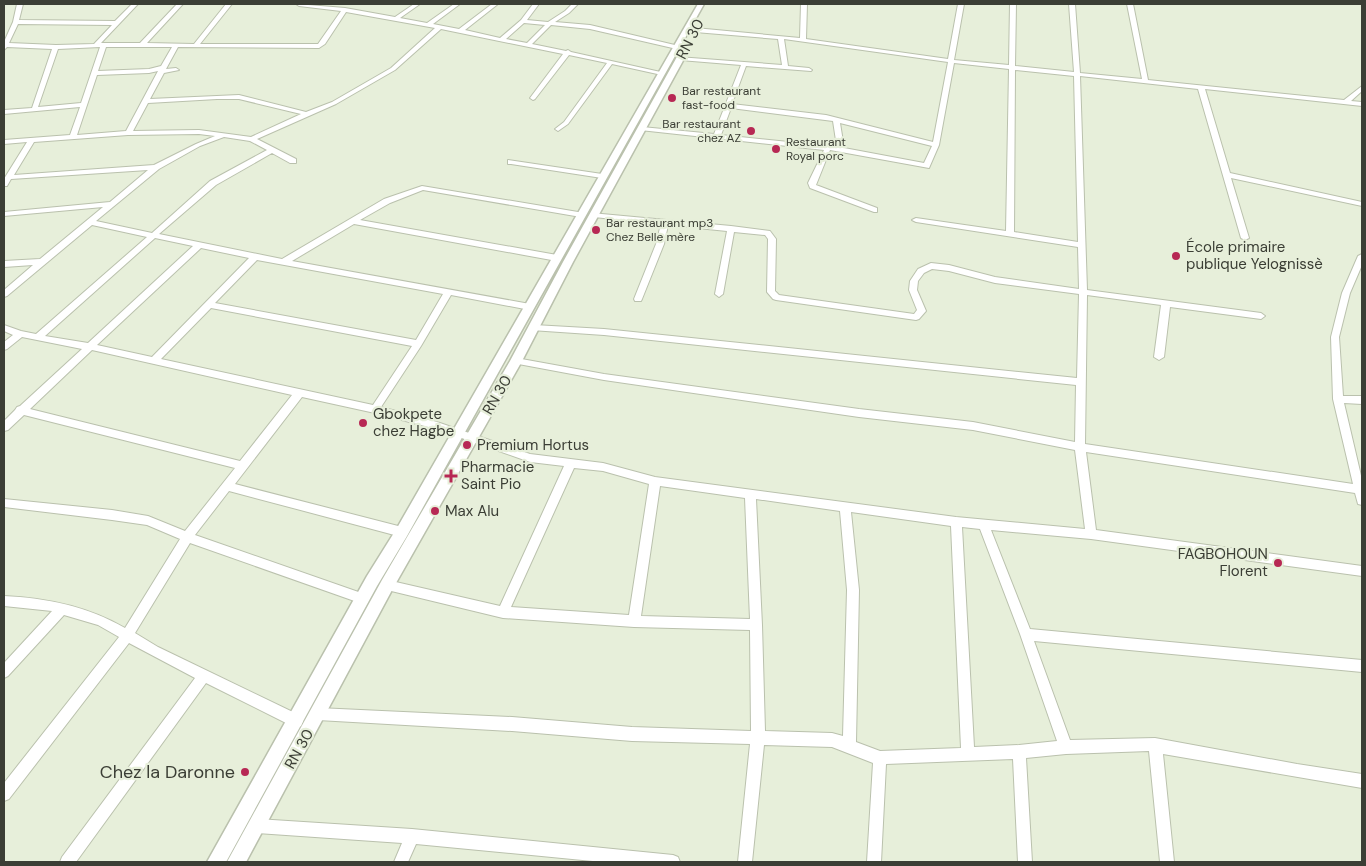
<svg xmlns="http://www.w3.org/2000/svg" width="1366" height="866" font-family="'DM Sans',sans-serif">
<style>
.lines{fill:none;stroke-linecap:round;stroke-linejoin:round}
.minor-casing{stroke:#bac1ad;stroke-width:2}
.major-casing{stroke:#bac1ad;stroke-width:3}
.minor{fill:#fff;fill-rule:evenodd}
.major{fill:#fff;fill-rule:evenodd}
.poi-dot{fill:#b72854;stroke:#e7efda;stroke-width:2}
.labels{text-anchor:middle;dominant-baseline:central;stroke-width:4.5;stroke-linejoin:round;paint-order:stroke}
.far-poi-label{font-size:12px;fill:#3b3e35;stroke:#e7efda;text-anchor:start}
.street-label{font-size:15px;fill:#3b3e35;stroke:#e7efda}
.poi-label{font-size:15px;fill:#3b3e35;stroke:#e7efda;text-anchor:start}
.near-poi-label{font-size:18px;fill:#3b3e35;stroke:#e7efda;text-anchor:end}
</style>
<rect width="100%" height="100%" fill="#e7efda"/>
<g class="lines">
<defs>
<path id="minor" d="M17,4H23L19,20L115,21L132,4H138L101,43H140L177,4H183L147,43L194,44L226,4H232L200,44H318L341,11L299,6L296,4L345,8L395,17L414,4H420L400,18L427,23L454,4H460L433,24L459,29L492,4H498L465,30L500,38L521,20L533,4H539L527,20L548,22L565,11L572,4H578L569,13L555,22L590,25L679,46L680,47L677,49L590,29L551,25L532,44L566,51L568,50L571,52L665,73L662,75L612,64L568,124L558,131L555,129L564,122L607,63L569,55L535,99L533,100L530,98L563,54L441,29L395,70L336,104L257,139L296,159V163H290L272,153L216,185L159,234L282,259L384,199L422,186L584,213L585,215L581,217L423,190L390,203L360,220L557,255L561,258L557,261L354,224L292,261L530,304L534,307L530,310L451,295L421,346L381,407L437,422L530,454L603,463L655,477L956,517L1085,529L1075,450L973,430L859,417L604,380L513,363L511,361L513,359L516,358L604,374L859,409L973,422L1075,442L1076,385L604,335L531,330L530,328L531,326L534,325L604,329L1077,378L1079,294L995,283L949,271L932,269L924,273L918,281L917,290L926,311L919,319L916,320L776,300L773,299L767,292L768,239L765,235L734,232L723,294L719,297L715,294L727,231L668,225L664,244L642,299L641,301H635L634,299L656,244L661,224L594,217L590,215L591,213L731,226L770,231L776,239L775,291L779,295L914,314L917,310L909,290L910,281L918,269L931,263L949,265L995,277L1079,289L1078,247L916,222L912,220L916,218L1006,231L1009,69L954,63L939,145L929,168L830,150L816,185L877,208V212H874L810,188L808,183L824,150L640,130L639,129L642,127L714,134L741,65L680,60L678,59V57L782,65L778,39L695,32L692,30L695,28L800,38L801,4H807L806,39L948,59L958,4H964L954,60L1009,65L1010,4H1016L1015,66L1074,72L1069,4H1075L1080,73L1142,79L1127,4H1133L1148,80L1344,100L1362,86V91L1351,101L1362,102V106L1205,89L1230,173L1362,202V206L1231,178L1249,238L1245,240L1241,238L1198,89L1080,76L1087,290L1261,313L1265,316L1261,319L1170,307L1164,357L1159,360L1154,357L1161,305L1087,295L1085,444L1353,484L1333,399L1331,337L1342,293L1358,256L1362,254V265L1350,293L1339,337L1343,396H1362V404L1344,403L1362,480V505L1358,504L1355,493L1086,452L1096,530L1362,566V576L1091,539L991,530L1030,629L1362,660V672L1034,641L1070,740L1155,738L1297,764L1362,774V788L1163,754L1174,862H1160L1149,751L1066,754L1026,758L1032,862H1018L1013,759L886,764L881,862H867L873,763L832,747L764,745L752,862H738L750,744L632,741L512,731L318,720L313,719L312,714L313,709L318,708L512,717L632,727L751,731L750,630L634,627L503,618L383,589L381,585L383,581L387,580L500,606L564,466L530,462L436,429L375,413L302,397L235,484L402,527L406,529L408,532L406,535L402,537L229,491L195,535L367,595L369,599L367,603L363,604L190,543L135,633L158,647L301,716L303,721L301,726L296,728L206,683L76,862H60L62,857L195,678L129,643L9,799L4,801V783L119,637L98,625L64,615L8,676L4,678V663L52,611L4,606V596C47,598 87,606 125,628L180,539L147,525L112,520L4,507V499L112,510L148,516L185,531L235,468L24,415L8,430L4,431V421L15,410L17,407L20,406L82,349L22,337L7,349L4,350V342L13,335L4,331V325L21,331L36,334L147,237L92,225L7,296L4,297V290L33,265L4,267V261L40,259L103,207L4,216V212L110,202L148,170L11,179L7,186H4V179L27,142L4,144V140L70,135L80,107L4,114V110L32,108L52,49L7,47L4,50V42L13,22ZM346,12L435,28L391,68L332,102L306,112L239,95L150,99L164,73L179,70L176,68L166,69L178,47L319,48L325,44ZM524,23L545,25L527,43L506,39ZM18,24L112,25L94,44L56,45L9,43ZM784,39L948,62L933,142L826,115L732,104L746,66L811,71L812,70L809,68L788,66ZM100,47L81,103L38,107L58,49ZM106,47H172L161,66L149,69L98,71ZM1015,70L1074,76L1078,242L1014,232ZM158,71L126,131L77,135L97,75L149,73ZM217,99H239L301,114L251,137L199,130L133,131L148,103ZM731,108L833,121L837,147L721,135ZM840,123L932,146L924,163L844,148ZM199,134L215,136L196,144L154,165L14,175L34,142L128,135ZM224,137L250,141L267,150L210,181L152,233L96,221L159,169L200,146ZM155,238L193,246L88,343L45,336ZM201,248L249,258L152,357L97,345ZM257,260L443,294L416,340L215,303ZM211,308L412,346L373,405L161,359ZM92,350L292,395L240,461L30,409ZM574,468L603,471L649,484L629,615L511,607ZM660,486L745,498L750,619L641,616ZM756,499L840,511L847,590L843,736L832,733L765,731L762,625ZM851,512L951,526L961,748L880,751L856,742L859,590ZM962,527L980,529L1020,634L1057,741L1019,745L974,747Z
M508,160L602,174L606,176L602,178L511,164H508Z
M257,819L412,829L673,855L678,857L680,862H603L416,844L408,862H394L402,843L257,833L252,831L250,826L252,821Z"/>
<path id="major" d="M698,4H704L407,536L377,586L226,862H207L367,576L397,528Z
M678,55L685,57L573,262L522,361L392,590L246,862H227L382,580L510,361L563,262Z"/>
</defs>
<!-- minor casing -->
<use href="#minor" class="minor-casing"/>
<!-- major casing -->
<use href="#major" class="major-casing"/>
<!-- minor -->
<use href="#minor" class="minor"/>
<!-- major -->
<use href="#major" class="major"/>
</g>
<!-- markers -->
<g class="poi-dot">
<circle cx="672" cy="98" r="5"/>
<circle cx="751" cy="131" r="5"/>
<circle cx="776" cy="149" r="5"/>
<circle cx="596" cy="230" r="5"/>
<circle cx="1176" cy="256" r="5"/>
<circle cx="363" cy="423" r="5"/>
<circle cx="467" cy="445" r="5"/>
<path d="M448.5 468.5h5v5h5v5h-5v5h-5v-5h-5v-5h5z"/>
<circle cx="435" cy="511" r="5"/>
<circle cx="1278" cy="563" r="5"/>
<circle cx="245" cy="772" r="5"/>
</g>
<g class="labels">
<!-- far-poi labels -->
<g class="far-poi-label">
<text x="682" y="91">Bar restaurant<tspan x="682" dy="14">fast-food</tspan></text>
<text x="741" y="124" text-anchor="end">Bar restaurant<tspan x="741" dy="14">chez AZ</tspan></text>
<text x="786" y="142">Restaurant<tspan x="786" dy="14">Royal porc</tspan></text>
<text x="606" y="223">Bar restaurant mp3<tspan x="606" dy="14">Chez Belle mère</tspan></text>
</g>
<!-- street labels -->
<g class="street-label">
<text transform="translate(690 39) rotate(-63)">RN 30</text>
<text transform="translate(497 395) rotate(-60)">RN 30</text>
<text transform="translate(299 749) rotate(-61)">RN 30</text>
</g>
<!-- poi labels -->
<g class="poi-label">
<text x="1186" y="247">École primaire<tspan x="1186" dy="17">publique Yelognissè</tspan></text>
<text x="373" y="414">Gbokpete<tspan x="373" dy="17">chez Hagbe</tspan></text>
<text x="477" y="445">Premium Hortus</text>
<text x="461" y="467">Pharmacie<tspan x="461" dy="17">Saint Pio</tspan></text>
<text x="445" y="511">Max Alu</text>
<text x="1268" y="554" text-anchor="end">FAGBOHOUN<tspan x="1268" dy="17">Florent</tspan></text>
</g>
<!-- near-poi labels -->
<g class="near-poi-label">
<text x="235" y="772">Chez la Daronne</text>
</g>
</g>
<!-- border -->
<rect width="1366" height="866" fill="none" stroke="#3b3e35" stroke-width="10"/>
</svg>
